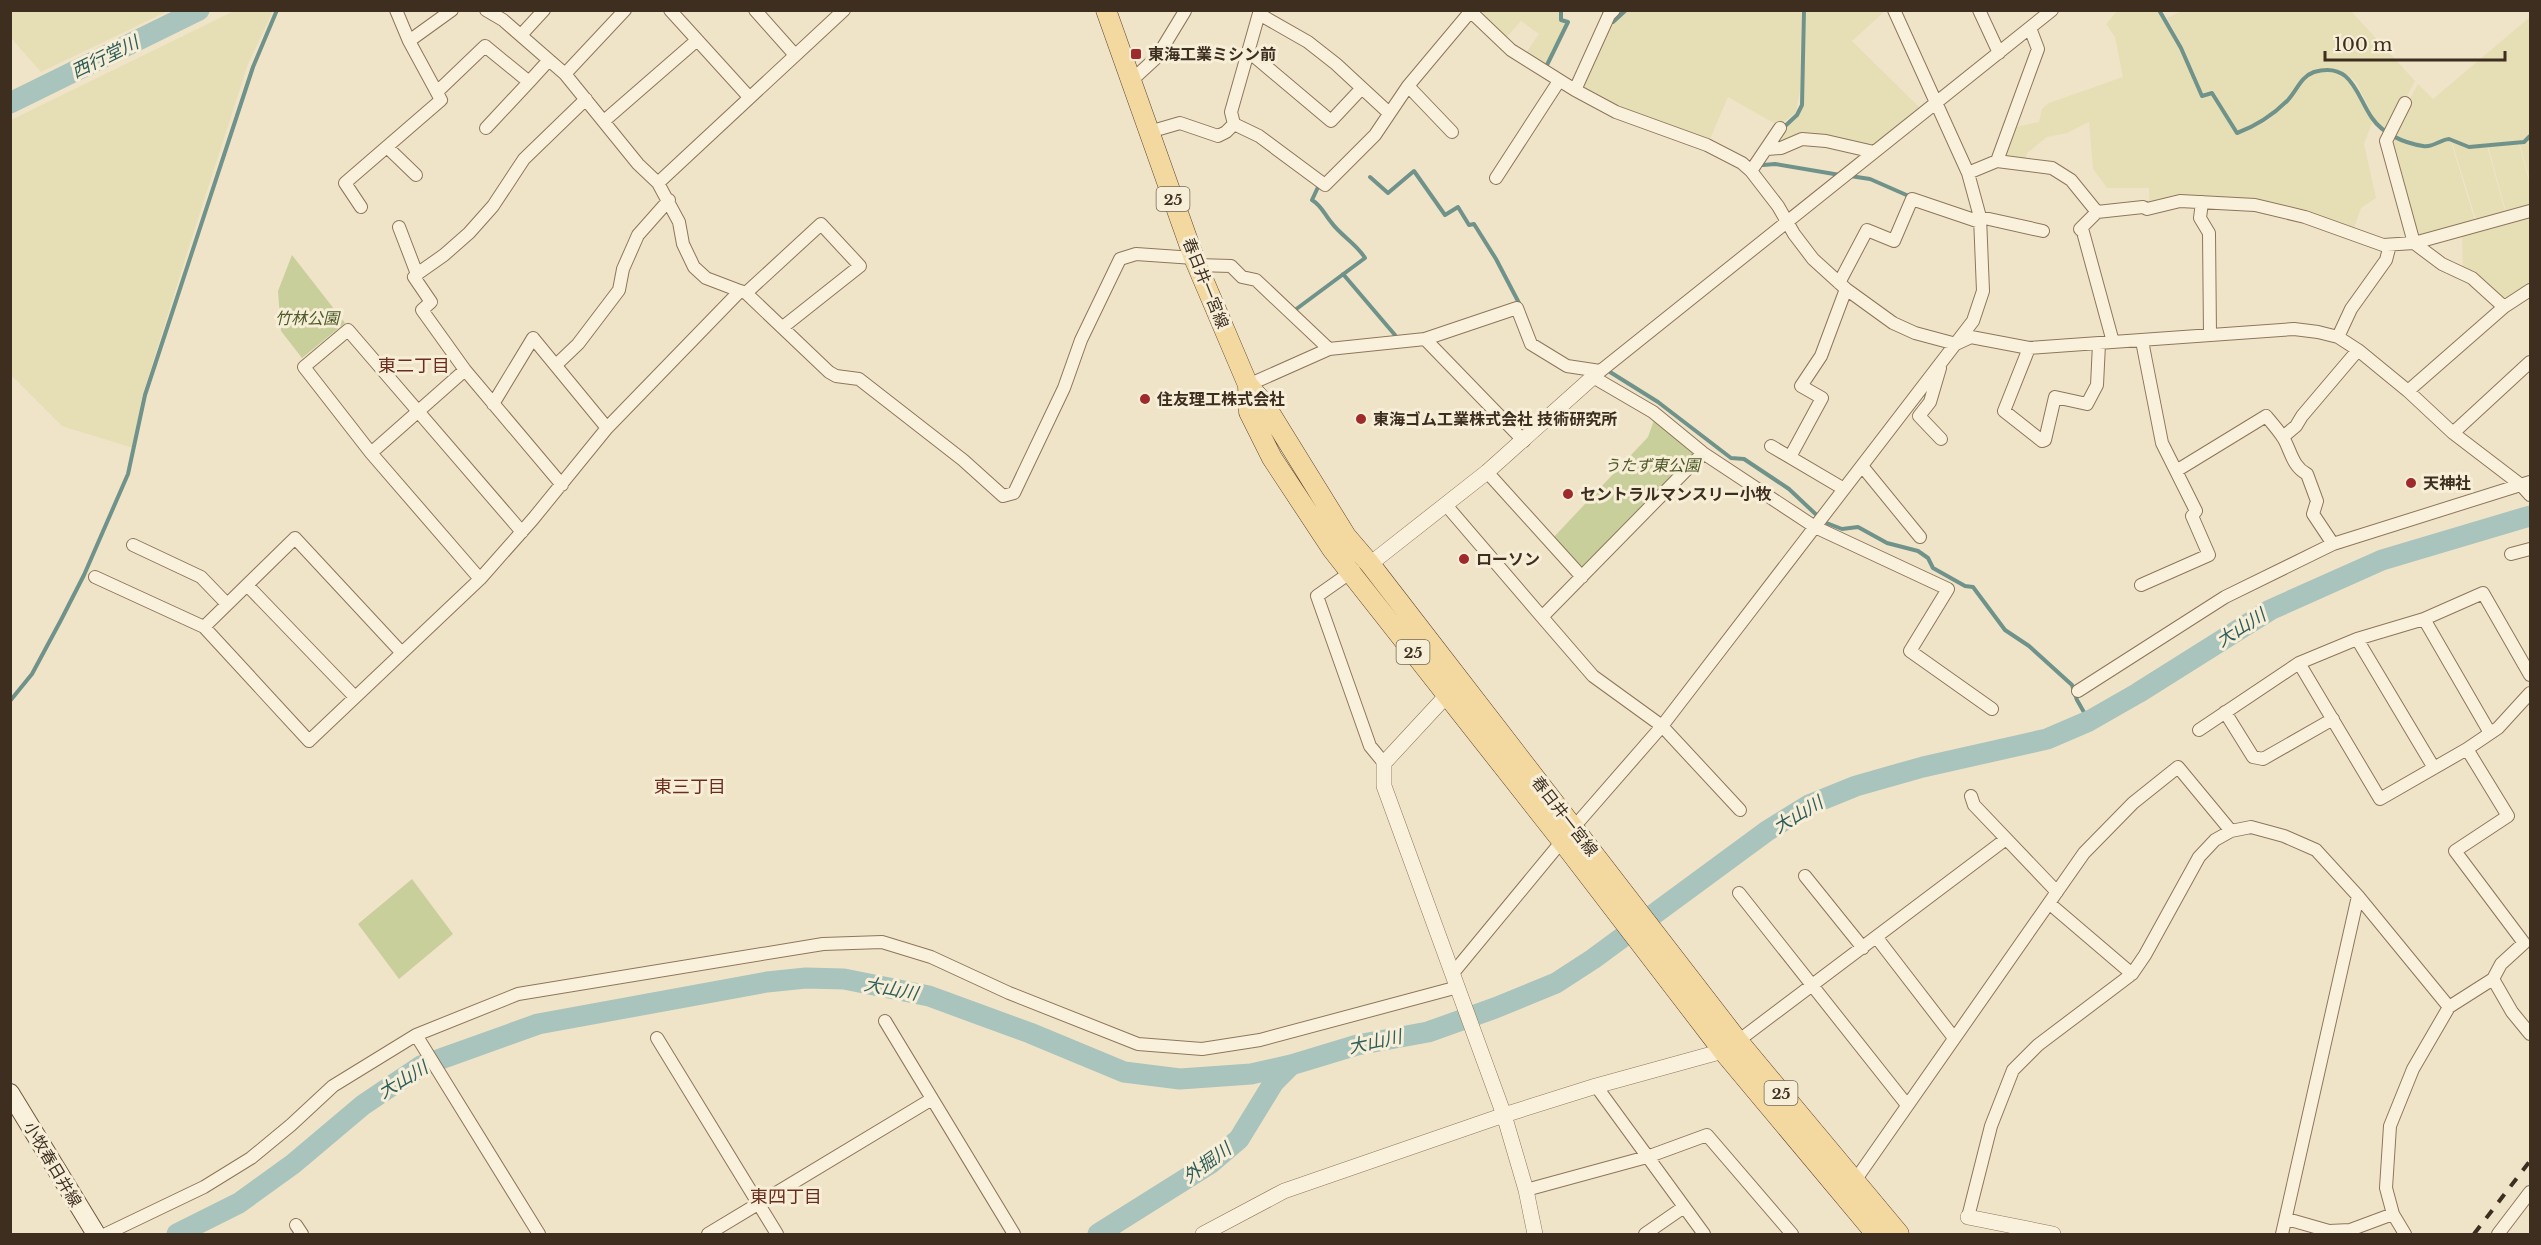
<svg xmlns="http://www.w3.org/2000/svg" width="2541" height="1245" font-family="'Libre Baskerville','Noto Sans JP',serif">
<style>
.farmland{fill:#e6deb5}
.green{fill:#c9cf9b}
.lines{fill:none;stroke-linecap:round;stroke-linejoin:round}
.stream{stroke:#6f938a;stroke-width:4}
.river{stroke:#a9c4bc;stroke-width:21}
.minor-casing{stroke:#8d765c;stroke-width:14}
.tertiary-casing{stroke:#8d765c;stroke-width:16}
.secondary-casing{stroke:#6f573f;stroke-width:20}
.primary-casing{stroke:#5b4430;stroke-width:21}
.minor{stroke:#faf1dc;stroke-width:12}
.tertiary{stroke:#faf1dc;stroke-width:15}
.secondary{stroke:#faf1dc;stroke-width:18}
.primary{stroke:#f3d9a0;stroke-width:20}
.rail{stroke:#3d2e20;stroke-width:4;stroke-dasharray:10 10;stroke-linecap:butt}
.poi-dot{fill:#9e2a2b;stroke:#f7eed8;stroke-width:2}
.labels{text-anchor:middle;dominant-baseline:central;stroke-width:6;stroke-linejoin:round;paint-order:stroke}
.shield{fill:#f7eed8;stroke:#756857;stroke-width:1.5}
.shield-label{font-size:15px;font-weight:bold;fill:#3d2e20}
.poi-label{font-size:16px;font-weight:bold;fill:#3d2e20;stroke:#f7eed8;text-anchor:start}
.street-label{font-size:16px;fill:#3d2e20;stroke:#f7eed8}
.park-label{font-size:16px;font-style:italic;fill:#4d5a26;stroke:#f7eed8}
.water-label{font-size:18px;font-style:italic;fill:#2f5d5a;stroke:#f7eed8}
.neighbourhood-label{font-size:18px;fill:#6b2e1e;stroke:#f7eed8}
</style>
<rect width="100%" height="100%" fill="#f0e4c8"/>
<!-- farmland -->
<path class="farmland" d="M1482,10L1560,11L1561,20L1567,23L1546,67L1526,53L1539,34L1521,21L1506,38L1480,13Z
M2184,10L2351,11L2415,81L2388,132L2374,118L2356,82L2348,75L2332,69L2315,70L2303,76L2286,100L2265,118L2238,131L2213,90L2203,93L2183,47L2167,18Z
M10,11L11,10L168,11L41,72L11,38Z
M234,11H273L248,64L188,250L142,397L133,448L62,426L11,375V120Z
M1628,11H1801L1800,90L1796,112L1779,126L1728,97L1710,139L1637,115L1586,90L1584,85L1606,30Z
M1805,11H1885L1852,41L1919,107L1869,148L1821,138L1773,147L1783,129L1797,117L1802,105Z
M2117,11H2158L2180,48L2201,97L2211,94L2237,135L2266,122L2295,95L2304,78L2317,73L2332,72L2345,77L2352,83L2372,123L2364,144L2376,198L2361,208L2353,231L2256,201L2149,205V188H2107L2093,169L2089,122L2067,133L2047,137L2027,153L2025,160L2005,157L2003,150L2012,128L2039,122L2042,109L2049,103L2123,77L2115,37L2106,24Z
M2530,17V133L2524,141L2470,145L2448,137L2440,139L2431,144L2424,145L2391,134L2418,84L2433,99Z
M2389,137L2423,147H2433L2445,141L2451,142L2476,224L2415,240Z
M2530,137V181L2520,144H2525Z
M2452,142L2469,148L2487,146L2506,215L2477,223Z
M2519,144L2530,185V208L2507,215L2488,146Z
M2530,213V286L2505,303L2463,273L2462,232Z"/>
<!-- green -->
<path class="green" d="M292,255L345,323L302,358L281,331L278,291Z
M1654,420L1694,453L1581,570L1552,539L1648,437Z
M412,879L453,934L399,979L358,924Z"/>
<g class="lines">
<!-- stream -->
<path class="stream" d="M1603,10L1613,22L1626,10
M2159,10L2181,48L2202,96L2212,93L2237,133C2256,126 2272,116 2287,101C2297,91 2300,77 2314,72C2352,61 2356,95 2372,118C2383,134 2404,143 2423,146C2433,148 2439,140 2449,139L2469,147L2524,142L2530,136
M1546,67L1568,22L1561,20V10
M1783,128L1797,115L1802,105L1804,10
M1763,165L1775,164L1840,175
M1850,176L1870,179L1911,197
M1370,177L1388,193L1414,171L1445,215L1458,207L1469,225L1474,224L1496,259L1519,303
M1343,274L1395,335
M1295,310L1365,258C1356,243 1341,236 1331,222C1324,214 1322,206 1312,200L1319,185
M1610,372L1658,402L1731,458L1744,459L1789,489L1824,522L1842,529L1858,527L1887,543L1918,551L1928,558L1933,568L1965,586L1973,587L2005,630L2029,646L2072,685L2077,700L2089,721
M10,701L32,674L61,620L84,575L128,474L145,395L253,67L277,10"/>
<!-- river -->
<path class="river" d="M10,103L199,10
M177,1234L239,1203L293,1164L363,1105L421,1066L538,1024L767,982L806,978L844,979L929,996L1030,1033L1124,1072L1180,1079L1251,1074L1291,1065L1357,1045L1428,1032L1495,1008L1556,983L1593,959L1767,831L1809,805L1856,786L1923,767L2047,739L2089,721L2138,693L2270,610L2382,560L2530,516
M1098,1234L1211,1163L1239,1139L1274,1082L1291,1065"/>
<defs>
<path id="minor" d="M486,10L503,20L565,74L638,164L658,183L679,222L683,244L694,267L706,278L740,291
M670,10L749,97
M755,10L795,55
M1469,10L1511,50L1575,90L1616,112L1707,145L1742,163L1751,171L1778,206L1794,234L1813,259L1846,289L1893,323L1915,333L1956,344L1971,337L2029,348L2294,329L2318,332L2338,337L2358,350L2408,391L2453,433L2521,485L2530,495
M1979,10L1999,53
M1259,14L1308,42L1336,64L1389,113
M521,35L544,10
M409,41L452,10
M1249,52L1331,121L1361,89
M565,74L625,10
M1131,81L1157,57L1185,11
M1408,86L1452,132
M1575,90L1609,15L1614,10
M438,91L485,46L529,82L549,60
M2405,103L2386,141L2414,243L2442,264L2472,278L2504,307
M604,121L696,41
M1234,124L1259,136L1325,185L1375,135L1408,86L1470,12
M486,128L529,82
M1149,132L1180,123L1218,136L1226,132L1234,124L1231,112L1260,10
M387,147L416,175
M1767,149L1781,148L1802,139L1826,141L1874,152
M1997,161L2038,49L2030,28
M1751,171L1780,128
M1968,173L1997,161L2052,168L2071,180L2097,212
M1496,178L1559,81
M658,183L844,10
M2202,202L2200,218L2209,233L2210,334
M361,207L345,183L441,100L409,41L396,10
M1980,217L2043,231
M399,227L417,274L414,277L431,302L422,310L465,370L562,485
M1197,265L1231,266L1242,277L1256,280L1329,349
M417,274L444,255L469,233L493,206L524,159L586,99
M1839,283L1867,230L1894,241L1912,199L1980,222
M746,293L821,224L860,266L783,327
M2338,337L2351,309L2386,260L2390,245
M1425,339L1517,308L1531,344L1567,366L1600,371
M2113,342L2083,232L2080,229L2097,212L2143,207L2147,209L2180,201L2255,205L2305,217L2383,245L2414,243L2530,211
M2029,348L2004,411L2042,441L2045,440L2055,397L2087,404L2097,385L2099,344
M556,365L578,344L619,290L623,269L638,235L669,200
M1940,368L1930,402L1919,416L1941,439
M1248,385L1329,349L1425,339L1524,441
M2408,391L2504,307L2530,290
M493,404L533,338L607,428
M2453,433L2530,362
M2283,437L2296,426L2302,416L2358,350
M1771,446L1844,489
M371,453L465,370
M1703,453L1542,617L1593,676L1662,726L1740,810
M1790,457L1822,398L1801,386L1821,356L1846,289
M1862,466L1920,537
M2176,471L2266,416C2272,423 2279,431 2284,439C2291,452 2293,467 2307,474L2317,501L2313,514L2333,544
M1487,472L1582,577
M1446,505L1542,617
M133,545L201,577L227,604
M2511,554L2530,549
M1354,570L1317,596L1370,746L1384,763
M95,577L204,627
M480,579L371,453L304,367L348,330L522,532
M247,585L354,696
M2141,585L2209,555L2192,516L2196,511L2162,443L2142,341
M2424,619L2490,733
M2357,639L2434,768
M401,652L295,538L204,627L309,741L480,579L533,519L607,428L740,291L746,293L829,372L836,376L859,379L963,460L1003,496L1014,493L1064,388L1081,340L1120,259L1136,254L1194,258
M2299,663L2380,799L2467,749L2498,728L2530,693
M2078,691L2225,597L2333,544L2530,482
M1992,709L1910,651L1948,589L1815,527L1703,453L1653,412L1593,377L2052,10
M2225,712L2253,757L2263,759L2333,719
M2199,730L2299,663L2357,639L2424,619L2483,593L2530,675
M1971,796L1974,805L2057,892
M1574,827L1662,726L1973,321L1983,291L1980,217L1968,173L1894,10
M1805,876L1863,948
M1739,893L1907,1105
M2358,896L2449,1007L2413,1069L2390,1126L2386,1188L2393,1214L2405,1234
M2050,904L2132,974
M1877,938L1954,1038
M1453,973L1562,841
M2493,979L2512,1012L2530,1034
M2449,1007L2493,979L2501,964L2524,943L2455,851L2508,816L2467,749
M885,1021L1014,1234
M416,1035L539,1234
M657,1038L777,1234
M1738,1041L2006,839
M1596,1086L1704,1234
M1854,1182L2084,853L2133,803L2178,767L2231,831
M1526,1190L1647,1157L1707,1135L1792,1234
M1968,1217L1991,1126L2013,1070L2038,1045L2132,974L2145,955L2199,857L2215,840L2231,831L2251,827L2284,836L2316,850L2358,896L2282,1234
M2287,1219L2329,1231L2350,1230L2393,1214
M296,1225L302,1234
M106,1234L204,1187L251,1158L291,1125L333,1086L416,1035L518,994L823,944L882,942L931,957L1009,993L1138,1044L1202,1049L1260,1040L1458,987
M708,1234L932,1099
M1645,1234L1684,1207
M2498,1234L2530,1192"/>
<path id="tertiary" d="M1370,564L1487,472L1593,377
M1447,695L1384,763V786L1504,1115L1526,1190L1535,1234
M1968,1217L2053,1234
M1203,1234L1284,1191L1504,1115L1596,1086L1723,1051L1731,1046"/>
<path id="secondary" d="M10,1093L96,1234"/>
<path id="primary" d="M1106,10L1194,258L1248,385L1265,405L1346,536L1370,564L1738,1041L1899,1234
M1248,385L1249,412L1272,458L1332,549L1562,841L1723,1051L1876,1234"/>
</defs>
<!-- minor casing -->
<use href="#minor" class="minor-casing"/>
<!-- tertiary casing -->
<use href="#tertiary" class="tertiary-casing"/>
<!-- secondary casing -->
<use href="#secondary" class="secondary-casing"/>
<!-- primary casing -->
<use href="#primary" class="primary-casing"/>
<!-- minor -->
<use href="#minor" class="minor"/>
<!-- tertiary -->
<use href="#tertiary" class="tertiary"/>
<!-- secondary -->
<use href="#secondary" class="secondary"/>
<!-- primary -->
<use href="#primary" class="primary"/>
<!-- rail -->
<path class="rail" d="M2474,1234L2530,1161"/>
</g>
<!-- markers -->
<g class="poi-dot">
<rect x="1130" y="48" width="12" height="12" rx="3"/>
<circle cx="1145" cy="399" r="6"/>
<circle cx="1361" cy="419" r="6"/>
<circle cx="2411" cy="483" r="6"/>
<circle cx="1568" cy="494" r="6"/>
<circle cx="1464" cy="559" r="6"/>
</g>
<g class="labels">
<!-- shield labels -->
<g class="shield">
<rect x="1156.5" y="187" width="33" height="24" rx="4.5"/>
<rect x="1396.5" y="640" width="33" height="24" rx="4.5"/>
<rect x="1764.5" y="1081" width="33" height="24" rx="4.5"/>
</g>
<g class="shield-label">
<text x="1173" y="199">25</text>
<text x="1413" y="652">25</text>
<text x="1781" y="1093">25</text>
</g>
<!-- poi labels -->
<g class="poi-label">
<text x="1148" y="54">東海工業ミシン前</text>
<text x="1157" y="399">住友理工株式会社</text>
<text x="1373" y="419">東海ゴム工業株式会社 技術研究所</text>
<text x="2423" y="483">天神社</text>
<text x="1580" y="494">セントラルマンスリー小牧</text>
<text x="1476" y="559">ローソン</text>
</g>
<!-- street labels -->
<g class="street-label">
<text transform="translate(1206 283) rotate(68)">春日井一宮線</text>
<text transform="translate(1565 816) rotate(52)">春日井一宮線</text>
<text transform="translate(53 1164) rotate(59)">小牧春日井線</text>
</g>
<!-- park labels -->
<g class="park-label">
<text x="307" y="318">竹林公園</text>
<text x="1652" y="465">うたず東公園</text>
</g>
<!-- water labels -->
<g class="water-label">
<text transform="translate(105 57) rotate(-26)">西行堂川</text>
<text transform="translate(2241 628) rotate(-32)">大山川</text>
<text transform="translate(1798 815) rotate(-31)">大山川</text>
<text transform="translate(891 989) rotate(11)">大山川</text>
<text transform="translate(1375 1042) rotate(-12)">大山川</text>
<text transform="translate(403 1080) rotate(-31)">大山川</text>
<text transform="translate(1207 1163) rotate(-36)">外掘川</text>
</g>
<!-- neighbourhood labels -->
<g class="neighbourhood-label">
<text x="414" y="366">東二丁目</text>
<text x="690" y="787">東三丁目</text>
<text x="786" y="1197">東四丁目</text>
</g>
</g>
<!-- border -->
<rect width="2541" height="1245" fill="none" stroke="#3d2e20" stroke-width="24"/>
<!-- scale -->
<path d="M2325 51v9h180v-9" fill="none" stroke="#3d2e20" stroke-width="3"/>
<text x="2334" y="51" font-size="18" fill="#3d2e20" stroke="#f7eed8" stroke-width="4.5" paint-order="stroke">100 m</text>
</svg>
